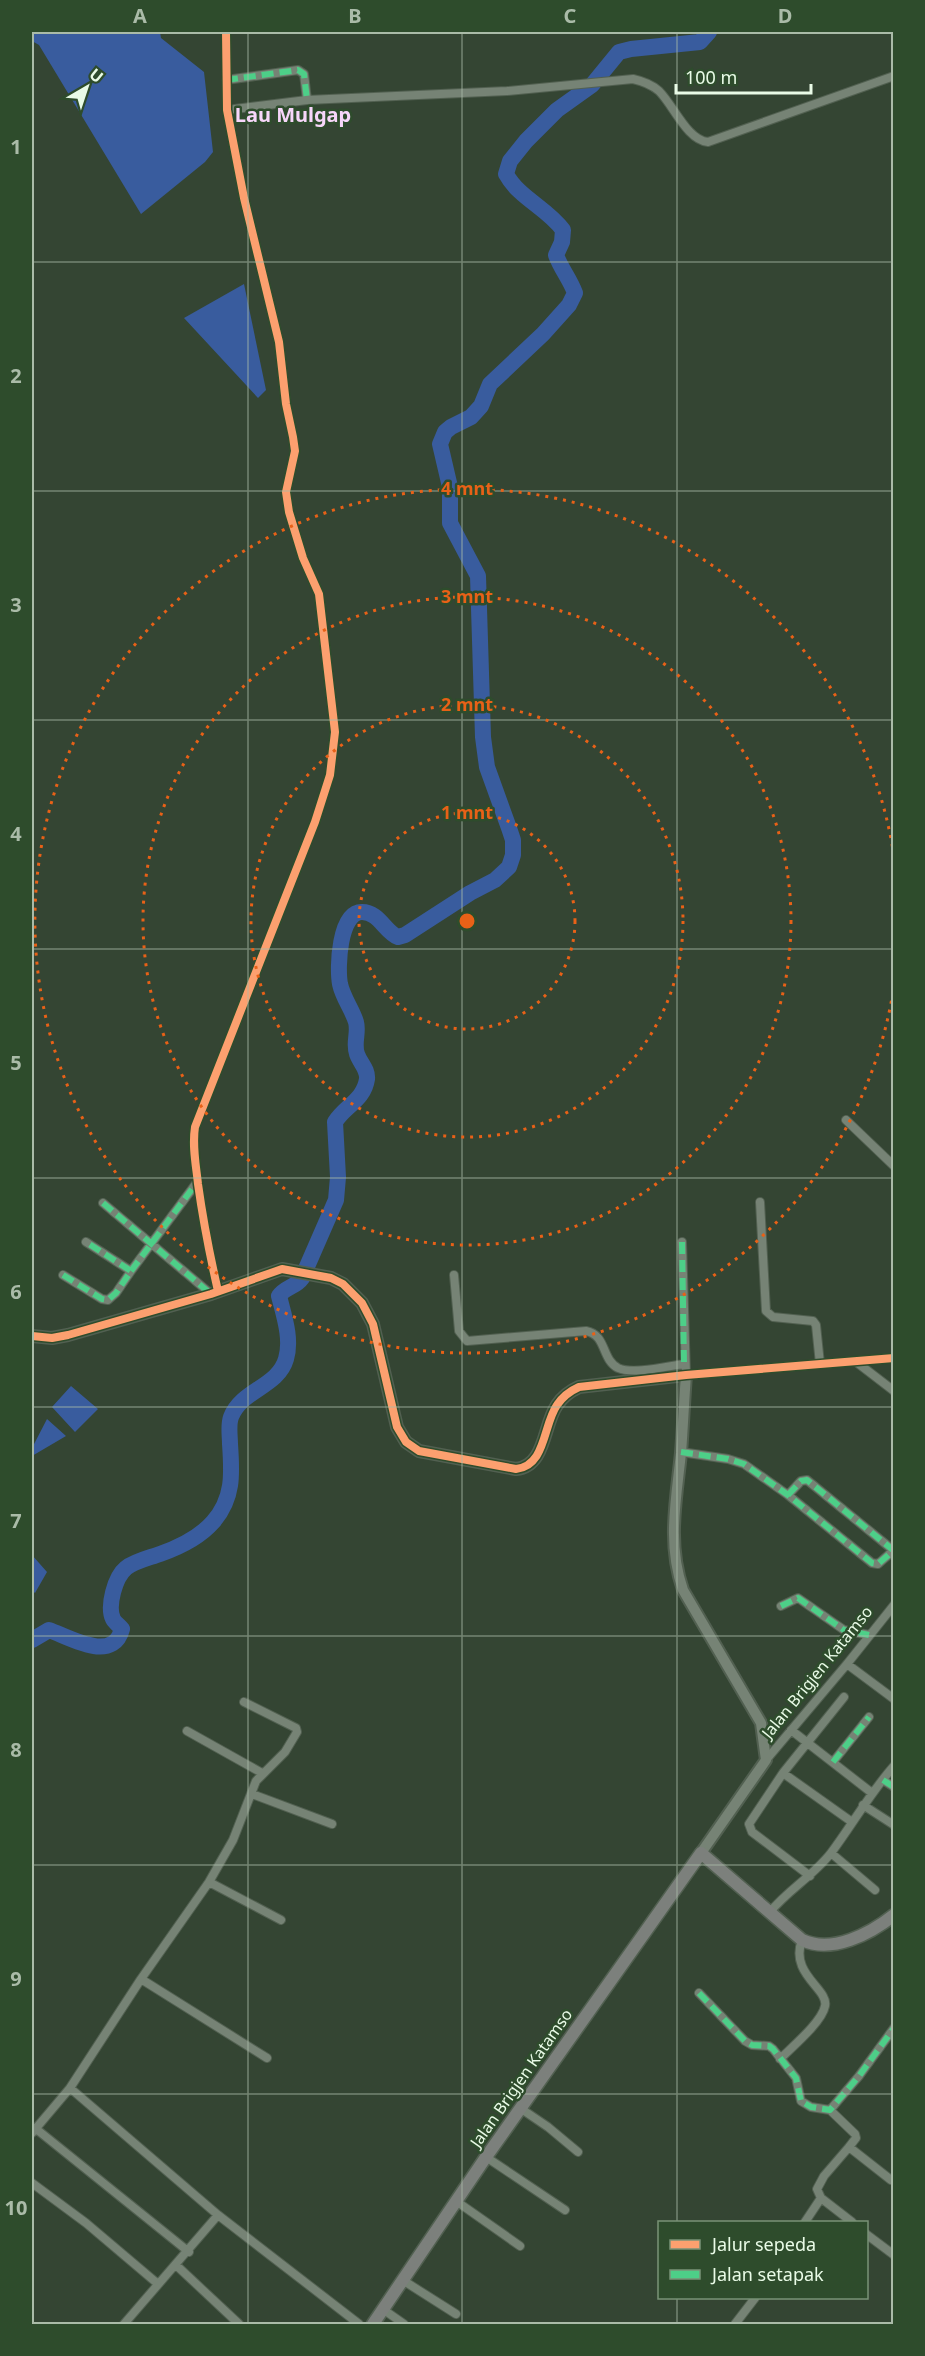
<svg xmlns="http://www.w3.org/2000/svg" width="925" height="2356" font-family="'Noto Sans',sans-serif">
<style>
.water{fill:#395c9e}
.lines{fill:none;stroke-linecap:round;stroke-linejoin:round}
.river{stroke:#395c9e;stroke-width:16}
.minor-casing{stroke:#526051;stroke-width:10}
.tertiary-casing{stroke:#526051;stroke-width:14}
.primary-casing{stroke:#526051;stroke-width:15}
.minor{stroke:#768375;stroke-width:8}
.tertiary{stroke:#768375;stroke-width:10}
.primary{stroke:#7c807c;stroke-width:12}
.quiet{stroke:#4dcf88;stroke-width:6;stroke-dasharray:12 6;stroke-linecap:butt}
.cycleway-casing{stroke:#2e4c2c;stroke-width:11}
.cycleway{stroke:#fca06f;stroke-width:8}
.grid{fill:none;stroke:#aabba8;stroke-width:1.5;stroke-opacity:0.55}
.ring{fill:none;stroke:#e86117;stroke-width:3;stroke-dasharray:3 6}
.labels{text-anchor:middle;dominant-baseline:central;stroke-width:5;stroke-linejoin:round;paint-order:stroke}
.street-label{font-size:16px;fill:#e9fbe7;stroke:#2e4c2c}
.quarter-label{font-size:20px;font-weight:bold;fill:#f7d6fa;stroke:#2e4c2c}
.centre{fill:#e86117;stroke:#2e4c2c;stroke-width:3}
.ring-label{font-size:18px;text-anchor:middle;font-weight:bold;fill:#e86117;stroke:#2e4c2c;stroke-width:5;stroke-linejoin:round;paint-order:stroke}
.neatline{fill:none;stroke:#aabba8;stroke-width:2}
.grid-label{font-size:20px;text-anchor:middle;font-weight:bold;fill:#aabba8}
</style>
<rect width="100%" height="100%" fill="#344533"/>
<!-- water -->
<path class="water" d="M32,32H160L161,38L204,72L213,152L205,162L141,214L39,45L32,41Z
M244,284L266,390L258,398L184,318Z
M71,1386L98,1409L75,1432L52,1407Z
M47,1419L66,1436L32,1456V1448Z
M32,1555L47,1572L35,1593L32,1590Z"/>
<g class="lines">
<!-- river -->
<path class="river" d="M32,1640L49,1630C69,1637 113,1664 122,1629C120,1626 115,1623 113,1619C107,1606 115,1577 126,1568C135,1561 149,1558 160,1554C180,1547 199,1538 213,1522C234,1498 232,1473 230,1444C230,1436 228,1425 231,1417C241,1390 278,1387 286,1359C292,1339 284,1316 279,1296C285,1287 296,1287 302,1278L336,1200L338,1177L335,1122C345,1106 364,1100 367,1079C368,1069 360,1063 357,1054C353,1043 359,1033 356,1022C352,1009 343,998 340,984C337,968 339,912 362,912C379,912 385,932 398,937L405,935L470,893L495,880L509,867L513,855V840L509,828L487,767L483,737L478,576L450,523V487L440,444L445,432L451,427L471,417L481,406L490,384L543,334L569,305L575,293C570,279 561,269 556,255L562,242L563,230C547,208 519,198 506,174L510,161L526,141L557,110L592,85L619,52L631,49L700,42L709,32"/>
<defs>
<path id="minor" d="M226,80L298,70L304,74L307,100
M227,110L307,100L507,91L633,79C642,81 651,84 659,91C674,106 687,140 708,142L894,76
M846,1120L894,1166
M760,1202L766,1311L773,1317L813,1321L816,1325L820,1364
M103,1203L211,1294
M682,1242L686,1375L894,1358
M131,1271L198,1181
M63,1275L102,1299L108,1300L116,1293L131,1271L86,1242
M454,1275L459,1331L467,1341L586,1331C607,1335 601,1359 618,1368C633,1375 668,1366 684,1364
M218,1291C210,1256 203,1220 198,1184C196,1165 192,1146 195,1127L315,822L330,775L335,732L319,594L303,558L289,512L286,492L295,451L293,437L286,404L279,342L244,198L227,110L226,32
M855,1361L894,1391
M681,1452L728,1459L744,1464L788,1495L872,1563L878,1564L894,1550
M788,1495L801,1481L807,1480L893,1550
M781,1606L798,1598L844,1630L869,1635
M847,1664L894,1699
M244,1702L296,1728L297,1732L285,1752L256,1781L233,1840L209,1882L141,1979L70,2088L218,2215L359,2324
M791,1730L872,1793
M187,1731L262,1773
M766,1760L847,1664L894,1605
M833,1762L869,1717
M783,1773L852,1822
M883,1780L894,1787
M252,1794L332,1824
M863,1805L894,1825
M831,1853L875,1890
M810,1876L752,1832L749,1824L783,1773L844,1697
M209,1882L281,1920
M770,1912C788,1890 813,1876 831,1853C852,1825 870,1793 894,1766
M141,1979L267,2058
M699,1993L745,2041L752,2045L769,2046L773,2049L796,2078L801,2101L811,2107L830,2110L859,2076L894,2028
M780,2059C792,2047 822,2022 825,2006C829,1989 789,1974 802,1940
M520,2108L548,2127L578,2152
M830,2110L855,2134L856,2138L849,2147L891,2180
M35,2128L189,2252
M32,2133L70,2088
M849,2147L824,2176L817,2189L821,2198L852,2222
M486,2157L565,2210
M32,2183L86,2223L158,2284
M456,2201L520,2246
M805,2222L821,2198
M866,2234L894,2255
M176,2265L239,2324
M404,2281L456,2314
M384,2310L404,2324
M124,2324L218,2215
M735,2324L755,2298"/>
<path id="tertiary" d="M32,1336L52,1338L68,1335L211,1294L282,1269L331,1278L343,1284L362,1303L373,1324L397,1427L406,1442L419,1451L516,1469C546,1466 543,1425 557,1405C563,1396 570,1391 579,1387L686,1375C684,1401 683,1427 681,1453C676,1501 667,1544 683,1590L761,1723L766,1760L701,1853"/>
<path id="primary" d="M373,2324L486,2157L701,1853L802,1940C832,1954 870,1934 894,1915"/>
</defs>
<!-- minor casing -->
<use href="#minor" class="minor-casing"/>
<!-- tertiary casing -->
<use href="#tertiary" class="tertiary-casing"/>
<!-- primary casing -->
<use href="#primary" class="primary-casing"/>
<!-- minor -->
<use href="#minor" class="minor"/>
<!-- tertiary -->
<use href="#tertiary" class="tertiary"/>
<!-- primary -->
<use href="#primary" class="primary"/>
<!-- quiet -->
<path class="quiet" d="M226,80L298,70L304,74L307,100
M103,1203L211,1294
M682,1242L684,1364
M131,1271L198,1181
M63,1275L102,1299L108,1300L116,1293L131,1271L86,1242
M681,1452L728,1459L744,1464L788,1495L872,1563L878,1564L894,1550
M788,1495L801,1481L807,1480L893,1550
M781,1606L798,1598L844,1630L869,1635
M833,1762L869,1717
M883,1780L894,1787
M699,1993L745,2041L752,2045L769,2046L773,2049L796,2078L801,2101L811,2107L830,2110L859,2076L894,2028"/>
<defs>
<path id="cycleway" d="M218,1291C210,1256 203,1220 198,1184C196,1165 192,1146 195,1127L315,822L330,775L335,732L319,594L303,558L289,512L286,492L295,451L293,437L286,404L279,342L244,198L227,110L226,32
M32,1336L52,1338L68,1335L211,1294L282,1269L331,1278L343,1284L362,1303L373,1324L397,1427L406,1442L419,1451L516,1469C546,1466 543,1425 557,1405C563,1396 570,1391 579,1387L686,1375L894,1358"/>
</defs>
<!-- cycleway casing -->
<use href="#cycleway" class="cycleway-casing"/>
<!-- cycleway -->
<use href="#cycleway" class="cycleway"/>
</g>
<!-- grid -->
<path class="grid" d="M248,32V2324M462,32V2324M677,32V2222M32,262H894M32,491H894M32,720H894M32,949H894M32,1178H894M32,1407H894M32,1636H894M32,1865H894M32,2094H894M677,2298V2324"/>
<!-- distance rings -->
<g class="ring">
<circle cx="467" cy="921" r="108"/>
<circle cx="467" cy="921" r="216"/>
<circle cx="467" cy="921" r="324"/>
<path d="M893 992A432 432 0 1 1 893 850"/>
</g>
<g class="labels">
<!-- street labels -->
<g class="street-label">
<text transform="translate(817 1672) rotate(-51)">Jalan Brigjen Katamso</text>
<text transform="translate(521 2078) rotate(-55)">Jalan Brigjen Katamso</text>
</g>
<!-- quarter labels -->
<g class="quarter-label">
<text x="293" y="114">Lau Mulgap</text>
</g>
</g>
<circle cx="467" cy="921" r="9" class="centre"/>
<g class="ring-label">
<text x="467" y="495">4 mnt</text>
<text x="467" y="603">3 mnt</text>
<text x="467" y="711">2 mnt</text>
<text x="467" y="819">1 mnt</text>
</g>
<!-- border -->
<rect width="925" height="2356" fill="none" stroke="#2e4c2c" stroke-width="66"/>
<!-- legend -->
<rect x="658" y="2221" width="210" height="78" fill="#2e4c2c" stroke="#799277" stroke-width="1.5"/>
<rect x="670" y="2240" width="30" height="9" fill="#fca06f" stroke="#799277" stroke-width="1.5"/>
<text x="712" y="2251" font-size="18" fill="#e9fbe7">Jalur sepeda</text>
<rect x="670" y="2270" width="30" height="9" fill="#4dcf88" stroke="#799277" stroke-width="1.5"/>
<text x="712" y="2281" font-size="18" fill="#e9fbe7">Jalan setapak</text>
<!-- north arrow -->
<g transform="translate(87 87) rotate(39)" stroke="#2e4c2c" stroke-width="4.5" paint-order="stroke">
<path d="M0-4.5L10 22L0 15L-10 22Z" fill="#e9fbe7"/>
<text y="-9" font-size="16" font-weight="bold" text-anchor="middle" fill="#e9fbe7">U</text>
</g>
<!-- scale -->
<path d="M676 84v9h135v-9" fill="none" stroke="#e9fbe7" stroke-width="3"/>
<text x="685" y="84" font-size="18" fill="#e9fbe7" stroke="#2e4c2c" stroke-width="4.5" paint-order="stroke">100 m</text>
<rect x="33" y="33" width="859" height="2290" class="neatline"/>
<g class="grid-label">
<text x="140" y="23">A</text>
<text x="355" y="23">B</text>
<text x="570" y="23">C</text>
<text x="785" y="23">D</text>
<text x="16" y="154">1</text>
<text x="16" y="383">2</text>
<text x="16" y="612">3</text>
<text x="16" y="841">4</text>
<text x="16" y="1070">5</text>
<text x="16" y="1299">6</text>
<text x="16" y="1528">7</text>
<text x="16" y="1757">8</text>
<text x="16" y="1986">9</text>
<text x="16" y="2215">10</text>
</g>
</svg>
